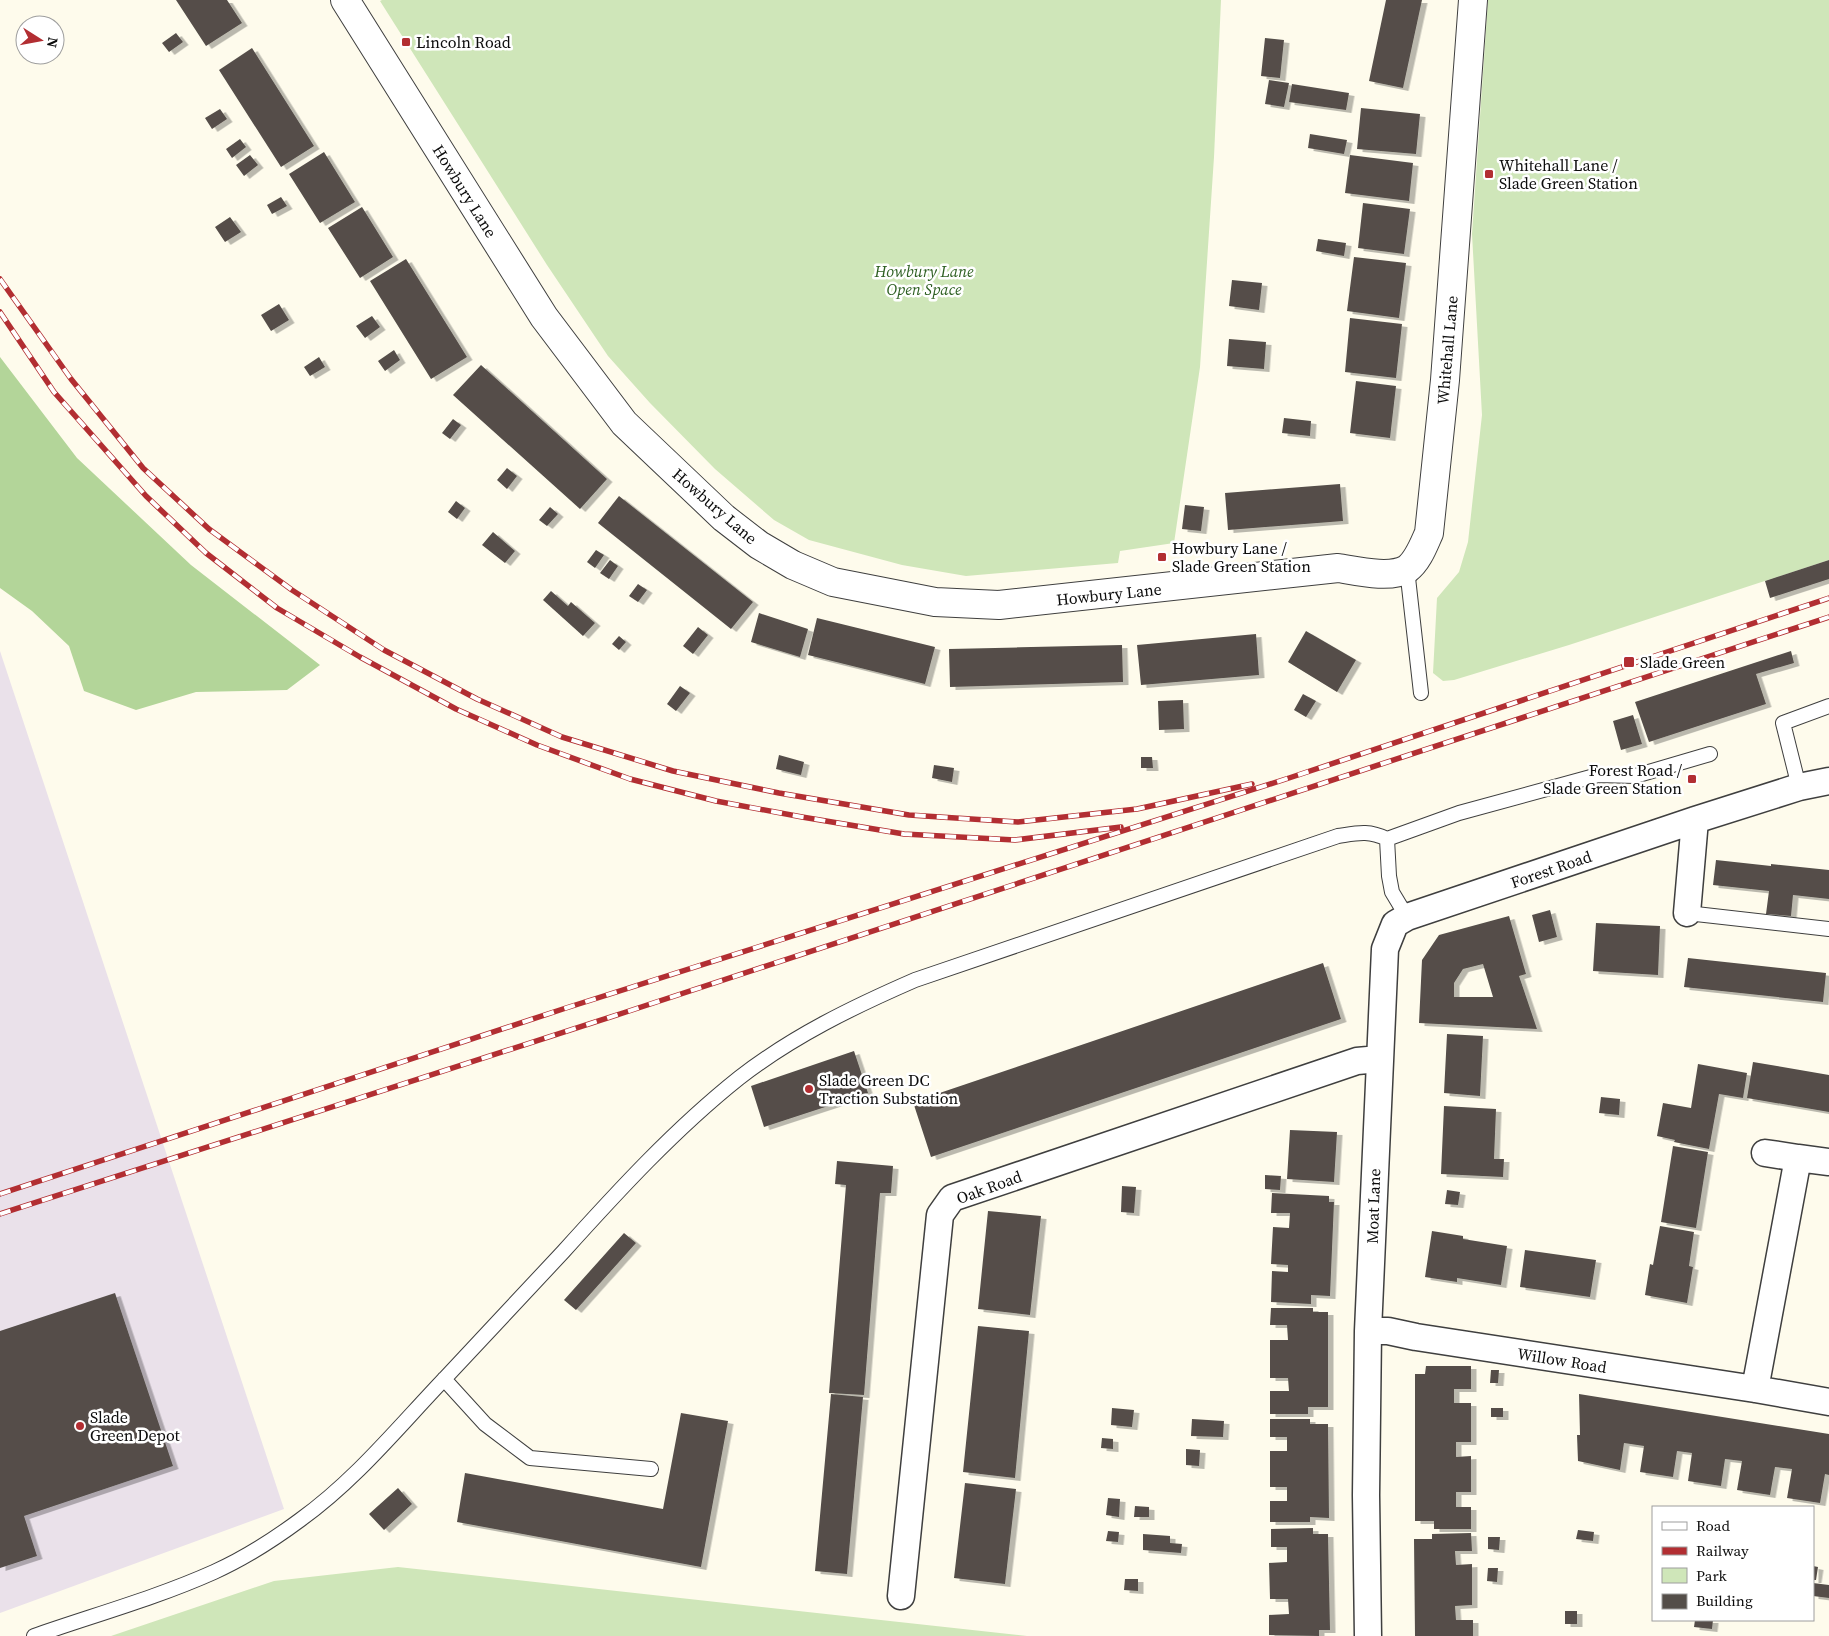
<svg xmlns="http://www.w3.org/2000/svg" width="1829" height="1636" font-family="'Source Serif 4',serif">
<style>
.industrial{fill:#eae1ea}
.green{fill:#cfe6b9}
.forest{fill:#b3d599}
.building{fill:#544e49;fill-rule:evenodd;filter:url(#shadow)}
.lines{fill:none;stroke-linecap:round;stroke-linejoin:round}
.service-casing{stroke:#3f3f3f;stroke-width:16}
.minor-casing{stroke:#3f3f3f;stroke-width:29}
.tertiary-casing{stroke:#3f3f3f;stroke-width:30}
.service{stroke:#fff;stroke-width:14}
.minor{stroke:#fff;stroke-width:26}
.tertiary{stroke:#fff;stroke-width:28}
.rail-casing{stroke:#b22e32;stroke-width:5.5}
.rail{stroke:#fff;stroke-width:4;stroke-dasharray:11;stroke-linecap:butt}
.poi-dot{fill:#b22e32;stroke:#fff;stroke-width:2}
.labels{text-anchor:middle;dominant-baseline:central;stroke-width:5;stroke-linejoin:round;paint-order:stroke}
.poi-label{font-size:16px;fill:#0c0c0c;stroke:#fff;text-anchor:start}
.street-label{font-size:16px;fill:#0c0c0c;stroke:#fff}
.park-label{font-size:16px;font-style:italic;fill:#2d5f21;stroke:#fff}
</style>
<defs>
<filter id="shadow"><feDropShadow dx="5.5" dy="3" stdDeviation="0" flood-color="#0004"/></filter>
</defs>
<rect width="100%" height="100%" fill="#fefbec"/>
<!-- industrial -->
<path class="industrial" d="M0,651L284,1509L0,1613Z"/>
<!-- green -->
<path class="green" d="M382,0H1221L1214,157L1200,367L1174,543L1120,551L1118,563L966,576L902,565L809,540L774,520L715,469L650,403L608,356L547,265L380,1Z
M1488,0H1829V560L1569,645L1454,680L1443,681L1433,673L1437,598L1459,572L1468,542L1482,415L1472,234Z
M398,1567L1027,1636H111L274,1581Z"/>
<!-- forest -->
<path class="forest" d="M0,357L77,458L191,565L320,665L287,690L196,692L136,710L84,691L69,646L32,611L0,588Z"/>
<!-- building -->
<path class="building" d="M176,0H227L242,23L206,46Z
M1386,0H1422L1403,88L1369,81Z
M176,33L183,42L169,52L162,43Z
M1265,38L1284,40L1280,78L1261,76Z
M252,48L314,146L281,167L219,70Z
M1269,80L1289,83L1284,107L1265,104Z
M1292,84L1349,93L1346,110L1289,102Z
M1361,108L1420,114L1416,154L1357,149Z
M220,109L227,119L212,129L205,118Z
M1310,134L1347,140L1344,154L1308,148Z
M240,139L246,147L232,158L226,149Z
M324,152L355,202L320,223L289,174Z
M250,155L258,165L244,176L236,165Z
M1350,155L1413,163L1409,201L1345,193Z
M281,197L287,206L272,214L267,205Z
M1363,203L1410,209L1404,254L1358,248Z
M362,207L393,257L360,278L328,228Z
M230,217L241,232L225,242L215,227Z
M1318,239L1346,243L1344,256L1316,251Z
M1354,257L1406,263L1399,318L1347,311Z
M406,259L467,357L431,379L370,281Z
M1232,280L1262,283L1259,310L1229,306Z
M279,304L289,320L271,331L261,315Z
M372,316L380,327L365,338L356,326Z
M1350,318L1402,324L1396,378L1345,372Z
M1229,339L1266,342L1264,369L1227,366Z
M394,350L400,360L385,371L378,361Z
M319,357L325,367L310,376L304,367Z
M481,365L607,479L580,509L453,395Z
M1356,381L1396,386L1390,438L1350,433Z
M1284,418L1311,421L1310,436L1282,433Z
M453,419L461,425L450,439L442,433Z
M507,468L517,476L507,489L497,480Z
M1340,484L1343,521L1228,530L1225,493Z
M619,496L753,602L731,629L598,523Z
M456,501L465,508L457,519L448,512Z
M1185,505L1204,507L1201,531L1182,529Z
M550,507L558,514L547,526L539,520Z
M493,532L515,551L505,563L482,545Z
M596,550L604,555L595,568L587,562Z
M610,560L618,566L609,579L600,573Z
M1829,560V579L1770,598L1765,581Z
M638,584L647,590L638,602L629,596Z
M551,591L568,606L571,602L595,623L583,636L543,600Z
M759,613L808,629L800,657L751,642Z
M817,618L935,647L925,684L808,655Z
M698,627L708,635L693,654L683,646Z
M1306,631L1356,660L1337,692L1288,662Z
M1256,634L1259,675L1141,685L1137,645Z
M619,636L626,642L619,650L612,644Z
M1122,645L1123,682L950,687L949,649Z
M1791,651L1794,663L1756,674L1766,704L1649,742L1635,702Z
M680,686L690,693L676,711L667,704Z
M1303,694L1316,701L1306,717L1294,710Z
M1183,700L1184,729L1159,730L1158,701Z
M1633,715L1642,744L1621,750L1613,721Z
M779,755L804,762L801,775L776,769Z
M1141,757H1152L1153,768H1141Z
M934,765L954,768L952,782L932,778Z
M1716,860L1771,866V864L1829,870V899L1793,895L1791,916L1766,914L1769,891L1713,885Z
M1550,910L1557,937L1539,942L1532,915Z
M1509,916L1526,974L1519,976L1537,1029L1419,1023L1422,960L1439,935ZM1483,964L1493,997H1454V983L1463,969Z
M1596,923L1660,926L1658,975L1593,971Z
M1688,958L1826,973L1823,1002L1684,987Z
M1323,963L1341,1019L931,1157L913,1102Z
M1447,1034L1483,1036L1480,1096L1444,1093Z
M854,1051L868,1093L764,1127L751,1086Z
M1753,1062L1829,1075V1112L1747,1098Z
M1698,1064L1747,1073L1743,1098L1719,1094L1709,1149L1674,1142L1675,1140L1657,1136L1663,1103L1691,1108Z
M1601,1097L1620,1099L1619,1115L1599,1113Z
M1444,1106L1496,1109L1494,1159H1504L1503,1177L1441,1174Z
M1290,1130L1337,1132L1334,1182L1287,1179Z
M1673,1146L1708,1152L1696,1228L1661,1222Z
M837,1161L893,1166L891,1193H880L864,1395L829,1393L846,1185L835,1184Z
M1265,1175L1281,1176L1280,1190L1265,1189Z
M1122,1186L1136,1187L1134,1213L1121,1212Z
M1447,1190L1460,1192L1458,1205L1445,1204Z
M1272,1193L1329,1196V1202H1334L1330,1296L1311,1295V1304L1271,1302L1272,1271L1288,1272V1265L1271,1264L1273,1227L1289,1228L1290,1213H1271Z
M988,1211L1041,1216L1030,1315L978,1309Z
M1660,1226L1694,1232L1689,1266L1693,1267L1687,1303L1645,1295L1650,1264L1653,1265Z
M1432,1231L1463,1236V1239L1507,1246L1501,1285L1457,1278V1282L1425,1277Z
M624,1233L636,1243L576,1310L564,1300Z
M1525,1250L1596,1260L1590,1297L1520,1287Z
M115,1293L173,1466L24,1516L37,1556L0,1568V1331Z
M1271,1308H1313V1312H1328V1407H1308V1414H1270V1391H1289L1288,1378H1270V1340H1288L1287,1325H1270Z
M978,1326L1029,1331L1015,1478L963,1472Z
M1426,1366H1471V1389H1454V1403H1471V1442H1456V1457L1471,1456V1492H1456V1507H1471V1529H1434V1521H1415V1374H1425Z
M1491,1370H1499L1498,1383H1490Z
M831,1394L863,1397L847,1574L815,1571Z
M1579,1394L1829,1434V1475L1825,1474L1820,1503L1787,1498L1792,1469L1775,1467L1770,1495L1737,1490L1742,1461L1725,1459L1721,1486L1688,1481L1692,1453L1677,1451L1673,1477L1640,1472L1644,1446L1624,1443L1620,1470L1578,1461L1577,1435H1580Z
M1112,1408L1134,1410L1132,1427L1111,1425Z
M1491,1408H1503V1417H1491Z
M681,1413L728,1421L701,1567L457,1522L465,1473L663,1509Z
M1192,1419L1224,1421L1223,1437L1191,1436Z
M1270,1419H1310V1424H1328L1329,1518L1310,1517V1522H1270V1501H1287V1487H1270V1451H1287V1437H1270Z
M1102,1438L1113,1439V1449L1101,1448Z
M1186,1449L1200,1450L1199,1466L1186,1465Z
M965,1483L1016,1489L1005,1584L954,1578Z
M398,1488L412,1504L384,1530L369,1514Z
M1108,1498L1120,1499L1119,1517L1106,1515Z
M1135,1506L1149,1507V1517H1134Z
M1313,1528V1534H1328L1330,1630H1319V1636L1269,1635V1615L1289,1614L1288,1599H1270L1269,1563L1287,1562V1547H1271V1529Z
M1578,1530L1594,1532L1593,1541L1576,1539Z
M1108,1531L1119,1532L1118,1542L1106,1541Z
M1471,1533L1472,1551H1455L1456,1565L1472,1564V1605L1455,1606L1456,1620H1473V1636H1415L1414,1539H1432V1534Z
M1143,1534L1170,1536V1543L1182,1544L1181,1553L1143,1550Z
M1488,1537H1500L1499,1550L1488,1549Z
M1813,1566L1818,1567L1816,1580H1813Z
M1488,1568H1498L1497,1582L1487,1581Z
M1125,1579H1138V1591L1124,1590Z
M1813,1583L1829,1585V1598L1813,1596Z
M1565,1611H1577V1624H1565Z
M1695,1620H1713L1712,1629L1694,1627Z"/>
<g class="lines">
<defs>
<path id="service" d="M1407,569L1421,693
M1799,787L1783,723L1829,706
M1387,839L1459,813L1598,775L1635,776L1710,754
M1687,913L1829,929
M444,1379L485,1424L530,1458L651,1469
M34,1636C94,1615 156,1598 214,1572C245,1558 273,1540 300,1520C357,1479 400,1425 448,1375C486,1334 525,1293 563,1252C618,1191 675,1129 739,1078C793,1036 853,1007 915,980L1338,836C1358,833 1368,830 1387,839L1389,876L1392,892L1407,917"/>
<path id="minor" d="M1687,913L1695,820
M1765,1153L1798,1158
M1368,1331H1388L1416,1337L1755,1389L1829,1402
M1755,1389L1798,1158L1829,1162
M901,1596L940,1215L952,1198L1357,1061L1379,1059
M1368,1636L1366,1495L1368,1331L1385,949L1395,924L1407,917L1695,820L1799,787L1829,781"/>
<path id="tertiary" d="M345,0L544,317L624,423L724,518L759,545L793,565L833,582L935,602L999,605L1338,568C1357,571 1390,579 1407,569C1418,561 1424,544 1429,533L1445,380L1473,0"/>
</defs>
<!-- service casing -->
<use href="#service" class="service-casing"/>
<!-- minor casing -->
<use href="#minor" class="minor-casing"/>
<!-- tertiary casing -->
<use href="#tertiary" class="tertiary-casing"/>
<!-- service -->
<use href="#service" class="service"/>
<!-- minor -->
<use href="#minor" class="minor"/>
<!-- tertiary -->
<use href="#tertiary" class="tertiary"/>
<defs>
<path id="rail" d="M0,279L71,379L143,468L209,529L292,590L384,650L477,699L562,737L673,771L779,793L909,815L1018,822L1137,809L1252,784
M0,312L54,392L146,496L206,553L277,608L360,657L456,709L537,745L630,779L716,801L802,817L904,834L1015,840L1121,827
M0,1194L566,1008L1289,778L1829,598
M0,1214L626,1012L1829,617"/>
</defs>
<!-- rail casing -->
<use href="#rail" class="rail-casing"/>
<!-- rail -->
<use href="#rail" class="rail"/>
</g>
<!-- markers -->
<g class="poi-dot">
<rect x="401" y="37" width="10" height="10" rx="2.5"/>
<rect x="1484" y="169" width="10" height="10" rx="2.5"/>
<rect x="1157" y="552" width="10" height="10" rx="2.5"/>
<rect x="1623" y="656" width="12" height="12" rx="2.5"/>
<rect x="1687" y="774" width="10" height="10" rx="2.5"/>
<circle cx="809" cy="1089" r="5"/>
<circle cx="80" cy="1426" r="5"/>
</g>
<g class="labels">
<!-- poi labels -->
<g class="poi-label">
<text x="416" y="42">Lincoln Road</text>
<text x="1499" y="165">Whitehall Lane /<tspan x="1499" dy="18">Slade Green Station</tspan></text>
<text x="1172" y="548">Howbury Lane /<tspan x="1172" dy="18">Slade Green Station</tspan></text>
<text x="1640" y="662">Slade Green</text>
<text x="1682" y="770" text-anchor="end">Forest Road /<tspan x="1682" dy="18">Slade Green Station</tspan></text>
<text x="819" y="1080">Slade Green DC<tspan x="819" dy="18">Traction Substation</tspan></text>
<text x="90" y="1417">Slade<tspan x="90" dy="18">Green Depot</tspan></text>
</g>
<!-- street labels -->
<g class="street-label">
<text transform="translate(465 191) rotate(58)">Howbury Lane</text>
<text transform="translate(1447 350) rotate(-85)">Whitehall Lane</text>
<text transform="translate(715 506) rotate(41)">Howbury Lane</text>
<text transform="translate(1109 594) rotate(-6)">Howbury Lane</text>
<text transform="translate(1551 869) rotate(-19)">Forest Road</text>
<text transform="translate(989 1187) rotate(-20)">Oak Road</text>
<text transform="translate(1373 1206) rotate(-88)">Moat Lane</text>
<text transform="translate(1562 1360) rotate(9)">Willow Road</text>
</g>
<!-- park labels -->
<g class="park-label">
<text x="924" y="271">Howbury Lane<tspan x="924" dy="18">Open Space</tspan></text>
</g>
</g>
<!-- legend -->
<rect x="1652" y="1506" width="162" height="115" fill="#ffffff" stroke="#9e9e9e"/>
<rect x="1662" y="1522" width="25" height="8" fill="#ffffff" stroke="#9e9e9e"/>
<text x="1696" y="1531" font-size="15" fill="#0c0c0c">Road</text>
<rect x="1662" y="1547" width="25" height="8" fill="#b22e32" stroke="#9e9e9e"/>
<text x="1696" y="1556" font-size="15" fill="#0c0c0c">Railway</text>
<rect x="1662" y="1568" width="25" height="15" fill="#cfe6b9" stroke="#9e9e9e"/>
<text x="1696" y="1581" font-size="15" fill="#0c0c0c">Park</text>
<rect x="1662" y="1594" width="25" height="15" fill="#544e49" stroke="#9e9e9e"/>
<text x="1696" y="1606" font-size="15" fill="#0c0c0c">Building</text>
<!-- north arrow -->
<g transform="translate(40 40) rotate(101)"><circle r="24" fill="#ffffff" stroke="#9e9e9e"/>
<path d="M0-4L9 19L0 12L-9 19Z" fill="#b22e32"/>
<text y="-8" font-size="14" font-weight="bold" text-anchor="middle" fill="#0c0c0c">N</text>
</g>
</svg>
